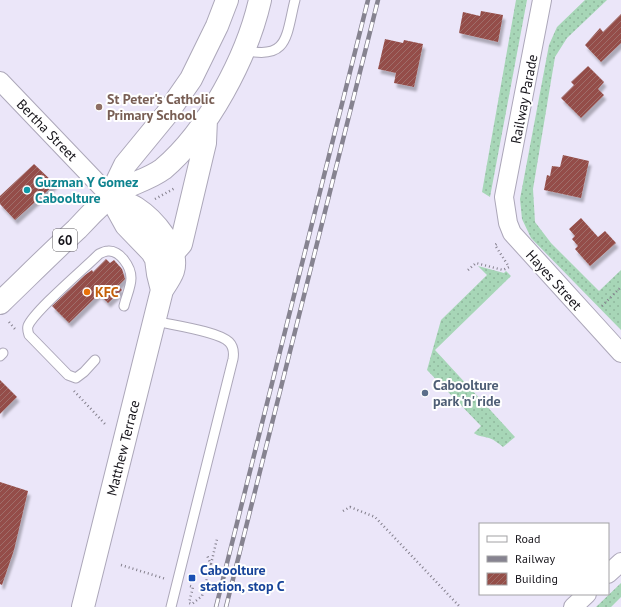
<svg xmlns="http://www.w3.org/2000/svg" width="621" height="607" font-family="'PT Sans',sans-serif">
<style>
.grass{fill:url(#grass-dots)}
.building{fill:url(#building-hatch);filter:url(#shadow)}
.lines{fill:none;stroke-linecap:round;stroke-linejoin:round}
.lane-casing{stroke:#aca7b9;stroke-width:11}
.street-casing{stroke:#aca7b9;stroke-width:20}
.secondary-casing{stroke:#aca7b9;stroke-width:24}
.primary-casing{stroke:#aca7b9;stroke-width:24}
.path{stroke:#837f8c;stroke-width:2.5;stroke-dasharray:1 3;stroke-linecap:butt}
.lane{stroke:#fff;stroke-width:9}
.street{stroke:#fff;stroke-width:18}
.secondary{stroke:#fff;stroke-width:22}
.primary{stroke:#fff;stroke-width:22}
.rail-casing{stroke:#868390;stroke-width:4.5}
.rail{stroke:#fff;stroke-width:3;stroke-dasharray:9;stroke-linecap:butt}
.education-dot{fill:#8d6e63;stroke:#fff;stroke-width:1.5}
.culture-dot{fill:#0f9aa8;stroke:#fff;stroke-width:1.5}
.food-dot{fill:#e8710a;stroke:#fff;stroke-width:1.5}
.service-dot{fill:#5c6f8a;stroke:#fff;stroke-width:1.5}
.transit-dot{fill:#1a4fb4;stroke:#fff;stroke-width:1.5}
.labels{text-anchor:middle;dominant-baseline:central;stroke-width:4;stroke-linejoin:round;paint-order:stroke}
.shield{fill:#fff;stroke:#5d5b5f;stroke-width:1}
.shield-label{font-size:13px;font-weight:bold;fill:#17151b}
.education-label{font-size:14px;font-weight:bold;fill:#785e54;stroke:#fff;text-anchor:start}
.street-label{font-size:14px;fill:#17151b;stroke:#fff}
.culture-label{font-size:14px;font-weight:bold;fill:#0d838f;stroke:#fff;text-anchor:start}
.food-label{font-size:14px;font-weight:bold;fill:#c56008;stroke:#fff;text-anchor:start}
.service-label{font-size:14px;font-weight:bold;fill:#4e5e75;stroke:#fff;text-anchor:start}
.transit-label{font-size:14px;font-weight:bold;fill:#164399;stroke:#fff;text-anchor:start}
</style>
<defs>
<pattern id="grass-dots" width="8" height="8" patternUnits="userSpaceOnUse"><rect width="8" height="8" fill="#a7d6b7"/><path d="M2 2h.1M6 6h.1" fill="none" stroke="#8fb79d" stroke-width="1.8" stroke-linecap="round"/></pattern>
<pattern id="building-hatch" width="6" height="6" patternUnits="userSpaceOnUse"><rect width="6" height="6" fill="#944e48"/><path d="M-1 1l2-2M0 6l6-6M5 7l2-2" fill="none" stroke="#9f6e6a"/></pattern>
<filter id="shadow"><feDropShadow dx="2.5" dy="4.5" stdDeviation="1" flood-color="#0004"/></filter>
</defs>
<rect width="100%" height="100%" fill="#ebe6f9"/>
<!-- grass -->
<path class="grass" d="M516,0H527L490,197L482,192Z
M585,0H607L567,38L555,57L533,189L535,222L551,243L599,291L621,270V330L531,238L522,219L520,199L549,45L557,27Z
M478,266L504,273L506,271L511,276L435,350L515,437L503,447C499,444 495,440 489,438C483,436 479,437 474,433L481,426L427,370L441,320L487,275Z
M621,583V597L611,607H596Z"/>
<!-- building -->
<path class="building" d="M481,11L503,15L498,42L459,33L463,12L480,16Z
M621,14V43L601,62L585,45L600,28L603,32Z
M385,39L403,43L404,40L423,44L414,87L394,83L396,73L378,69Z
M588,66L604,82L598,89L604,95L581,118L561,98L574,85L571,82Z
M563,155L589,161L581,198L544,190L547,175L550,176L552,166L560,167Z
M34,164L55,184L15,220L0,204V196Z
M581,218L598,237L605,231L616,243L590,266L575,249L578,246L572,239L575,236L569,229Z
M106,259L110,263L114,260L122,269L125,279L118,286L122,290L108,303L99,294L69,323L52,306L85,275L92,270L93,272Z
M0,380L17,397L0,414Z
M0,482L28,491L14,550L2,585L0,584Z"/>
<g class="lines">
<defs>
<path id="lane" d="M244,50C289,61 286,35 295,0
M155,321C171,325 218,331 229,342C234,347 234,353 233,359L171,607
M0,356L3,353
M95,360L84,372L76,378L68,375L29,335C28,332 27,329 28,326C34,311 85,268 99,254C101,253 105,251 108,251C120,250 131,267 131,278C131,287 126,297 124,306"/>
<path id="street" d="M542,0L504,197L508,223L512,233L621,353
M0,81L110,196
M608,574L621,562
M573,607L587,594"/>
<path id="secondary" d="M110,196L126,225L152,252L156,259L158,274L162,290
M83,607L162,290C166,284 171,277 173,271C180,249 153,219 136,208C128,203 119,200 110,196"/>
<path id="primary" d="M110,196L125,165L166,115L191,79L217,26L227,0
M173,253L181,244L205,143L206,119
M0,303C26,278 51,253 77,229C87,218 98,207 109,197C124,185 147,181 163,169C208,131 247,57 260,0"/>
</defs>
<!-- lane casing -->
<use href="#lane" class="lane-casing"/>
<!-- street casing -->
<use href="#street" class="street-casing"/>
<!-- secondary casing -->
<use href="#secondary" class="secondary-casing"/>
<!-- primary casing -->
<use href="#primary" class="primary-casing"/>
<!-- path -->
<path class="path" d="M155,199L175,188
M468,270L476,263L503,270L509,267L495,245L498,243
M602,306L621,287
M9,322L15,329
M74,391L106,425
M343,511L350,507L375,517L460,607
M211,564L217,539
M121,565L166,579
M190,586L193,587L189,603L192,604L202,596L211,565L207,555"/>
<!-- lane -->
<use href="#lane" class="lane"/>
<!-- street -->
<use href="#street" class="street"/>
<!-- secondary -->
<use href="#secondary" class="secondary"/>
<!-- primary -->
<use href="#primary" class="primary"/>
<defs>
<path id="rail" d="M216,607L368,0
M226,607L378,0"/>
</defs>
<!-- rail casing -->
<use href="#rail" class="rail-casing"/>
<!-- rail -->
<use href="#rail" class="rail"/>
</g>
<!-- markers -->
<circle class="education-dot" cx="99" cy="107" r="4"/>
<circle class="culture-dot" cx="27" cy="190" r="4"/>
<circle class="food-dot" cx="87" cy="292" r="4"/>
<circle class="service-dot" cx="425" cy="393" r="4"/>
<rect class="transit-dot" x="188" y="574" width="8" height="8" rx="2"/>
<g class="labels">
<!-- shield labels -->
<rect class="shield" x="53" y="229" width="24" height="22" rx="3"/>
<g class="shield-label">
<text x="65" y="240">60</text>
</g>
<!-- education labels -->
<g class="education-label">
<text x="107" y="99">St Peter's Catholic<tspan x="107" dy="16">Primary School</tspan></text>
</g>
<!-- street labels -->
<g class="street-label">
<text transform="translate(524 99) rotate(-79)">Railway Parade</text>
<text transform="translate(47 130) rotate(46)">Bertha Street</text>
<text transform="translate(554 280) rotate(48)">Hayes Street</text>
<text transform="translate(123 448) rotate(-76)">Matthew Terrace</text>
</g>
<!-- culture labels -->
<g class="culture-label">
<text x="35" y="182">Guzman Y Gomez<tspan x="35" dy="16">Caboolture</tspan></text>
</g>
<!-- food labels -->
<g class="food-label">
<text x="95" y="292">KFC</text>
</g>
<!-- service labels -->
<g class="service-label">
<text x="433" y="385">Caboolture<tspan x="433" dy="16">park 'n' ride</tspan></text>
</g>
<!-- transit labels -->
<g class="transit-label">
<text x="200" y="570">Caboolture<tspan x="200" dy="16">station, stop C</tspan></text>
</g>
</g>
<!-- legend -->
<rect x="479" y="523" width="130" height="72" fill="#ffffff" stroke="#a2a1a4"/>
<rect x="487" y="536" width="20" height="6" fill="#ffffff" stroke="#a2a1a4"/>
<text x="515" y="543" font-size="12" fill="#17151b">Road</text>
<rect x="487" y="556" width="20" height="6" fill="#868390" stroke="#a2a1a4"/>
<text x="515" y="563" font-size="12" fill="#17151b">Railway</text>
<rect x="487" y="573" width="20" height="12" fill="url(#building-hatch)" stroke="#a2a1a4"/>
<text x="515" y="583" font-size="12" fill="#17151b">Building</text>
</svg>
